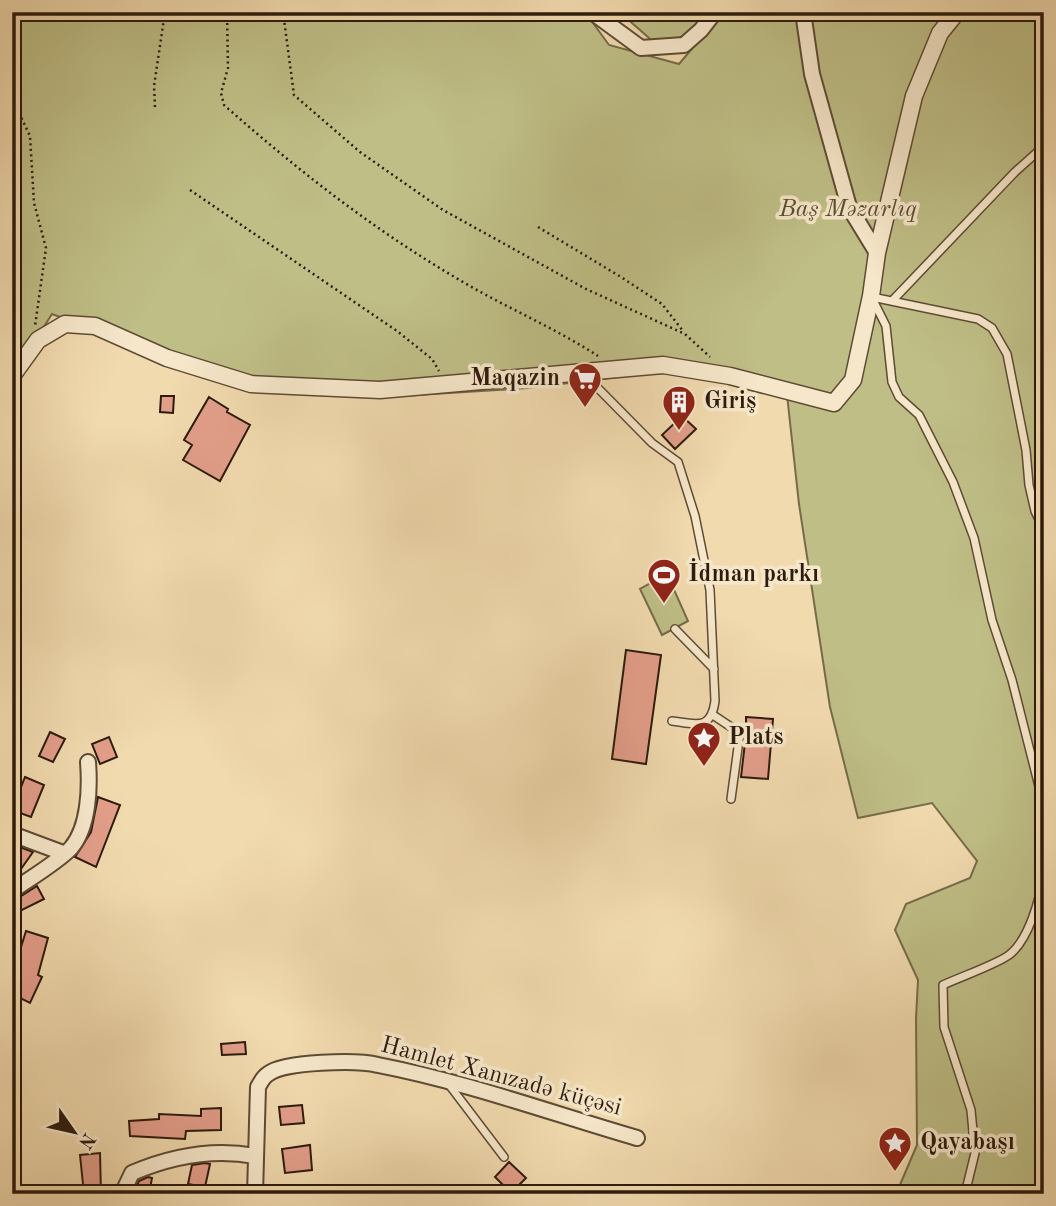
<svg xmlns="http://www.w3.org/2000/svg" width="1056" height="1206" font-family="'Old Standard TT',serif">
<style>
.green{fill:#bfbe86;stroke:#766c4a;stroke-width:2}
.building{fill:#e39e8a;stroke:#2d1b0d;stroke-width:2}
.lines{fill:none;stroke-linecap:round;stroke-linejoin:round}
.service-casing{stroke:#5e4b35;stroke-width:10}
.minor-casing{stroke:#5e4b35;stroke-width:18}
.tertiary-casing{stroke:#5e4b35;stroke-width:19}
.path{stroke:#2d1b0d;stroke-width:2.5;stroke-dasharray:2 3.5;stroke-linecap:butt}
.service{stroke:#f6e7ca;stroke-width:7}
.minor{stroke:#f6e7ca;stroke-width:14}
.tertiary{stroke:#f6e7ca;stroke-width:16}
.labels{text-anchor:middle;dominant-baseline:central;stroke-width:7;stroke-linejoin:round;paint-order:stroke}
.park-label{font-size:24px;font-style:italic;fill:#594c31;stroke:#f6e7ca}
.poi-label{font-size:24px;font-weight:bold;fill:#2d1b0d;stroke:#f6e7ca;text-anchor:start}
.street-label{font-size:24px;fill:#2d1b0d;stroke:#f6e7ca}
</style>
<rect width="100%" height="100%" fill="#f1daae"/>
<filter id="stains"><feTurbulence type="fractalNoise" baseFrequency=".00286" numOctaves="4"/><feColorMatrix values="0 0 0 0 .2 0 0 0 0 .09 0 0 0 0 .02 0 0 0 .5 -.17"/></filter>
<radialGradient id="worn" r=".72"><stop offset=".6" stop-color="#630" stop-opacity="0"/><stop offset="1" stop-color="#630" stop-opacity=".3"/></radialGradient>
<!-- green -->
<path class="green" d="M12,12H585L609,45L679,64L723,12H1044V1179L1040,1194H896L917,1145L916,1018L918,980L895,930L906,904L970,878L977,861L932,803L858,818L830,707L799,504L787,395L709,366L528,388L384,397L222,378L52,314L12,377Z
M625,12H706L688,35L657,45L623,15Z
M667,574L688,621L662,635L640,589Z"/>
<!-- building -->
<path class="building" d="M161,396H174L173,413L160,412Z
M209,397L228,409L227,412L250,425L220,481L183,460L192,445L184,440Z
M682,416L696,429L675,449L662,435Z
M626,650L661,655L646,764L612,759Z
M746,717L773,719L768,779L741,777L746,734Z
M50,732L65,739L53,762L39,756Z
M109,737L117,757L100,764L92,744Z
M25,777L44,785L31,817L12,810Z
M98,797L120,805L96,867L75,857L91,832Z
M12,844L33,852L21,869L12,863Z
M37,886L44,899L20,911L15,900Z
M26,931L48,938L38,975L42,977L30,1003L12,994V976Z
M245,1042L246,1054L222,1055L221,1044Z
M302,1105L304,1123L281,1125L279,1107Z
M221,1108V1130L186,1131L185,1139L130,1136L129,1121L159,1119V1114L201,1116V1109Z
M310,1145L312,1170L285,1173L282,1149Z
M100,1153L101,1194H84L80,1155Z
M509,1162L526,1178L511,1193L495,1177Z
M205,1163L210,1164L205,1187L188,1184L192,1165Z
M148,1177L152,1178L149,1194H133L139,1181Z"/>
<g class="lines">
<defs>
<path id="service" d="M872,297L978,319L992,328L1007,354L1026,450L1029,485L1035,511L1044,530
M873,300L886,326L892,382L899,397L919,415L953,482L974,538L992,620L1012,680L1044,806
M892,301L1015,172L1044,146
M583,373L652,443L678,462L695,516L710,590L715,701C711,731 696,724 672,721
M675,629L714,669
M713,715L740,733L731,799
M447,1082L504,1157
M965,1194L975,1153L971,1110L944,1027L943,985C960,977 995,965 1009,955C1029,940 1040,898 1044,874"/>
<path id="minor" d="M592,12L641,48L684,45L701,30L715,12
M803,12L812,74L849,207L877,253
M12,834L63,853
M12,891C29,879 58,862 71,848C89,827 90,788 88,762
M12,929V944
M122,1194L132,1173C172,1156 212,1148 255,1156
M255,1194L258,1087C261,1082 263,1077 268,1074C284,1061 358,1060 378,1065C466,1082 551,1113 637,1138"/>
<path id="tertiary" d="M12,376L38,340L65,324L95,326L167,358L251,384L380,390L663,365L730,376L834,403L853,380L871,296L877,253L914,96L940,33L957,12"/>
</defs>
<!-- service casing -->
<use href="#service" class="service-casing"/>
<!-- minor casing -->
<use href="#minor" class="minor-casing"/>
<!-- tertiary casing -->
<use href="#tertiary" class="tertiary-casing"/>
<!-- path -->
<path class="path" d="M227,12L228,68L221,93L224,105C301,173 374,230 463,282C507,308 555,328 598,356
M283,12L294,95L360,152L443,210L586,289L685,334L710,357
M12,98L30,136L34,203L46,248L35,326
M155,107L154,86L165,12
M190,190L397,331L432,359L439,371
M538,227L621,277L662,304L683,331"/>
<!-- service -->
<use href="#service" class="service"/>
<!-- minor -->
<use href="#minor" class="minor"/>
<!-- tertiary -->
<use href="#tertiary" class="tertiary"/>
</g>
<!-- icons -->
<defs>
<symbol id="supermarket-pin" viewBox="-11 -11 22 30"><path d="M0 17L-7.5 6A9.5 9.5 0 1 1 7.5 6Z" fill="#8f2418" stroke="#f6e7ca"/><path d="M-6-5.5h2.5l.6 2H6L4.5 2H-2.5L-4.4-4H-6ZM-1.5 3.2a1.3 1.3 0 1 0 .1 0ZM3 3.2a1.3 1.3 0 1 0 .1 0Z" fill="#fff"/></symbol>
<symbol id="building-pin" viewBox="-11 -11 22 30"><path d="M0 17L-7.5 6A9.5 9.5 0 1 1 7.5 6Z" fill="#8f2418" stroke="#f6e7ca"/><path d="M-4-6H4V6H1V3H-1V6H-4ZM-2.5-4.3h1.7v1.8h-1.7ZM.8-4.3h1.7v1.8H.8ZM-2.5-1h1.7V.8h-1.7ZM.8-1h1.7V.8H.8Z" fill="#fff"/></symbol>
<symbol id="stadium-pin" viewBox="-11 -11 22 30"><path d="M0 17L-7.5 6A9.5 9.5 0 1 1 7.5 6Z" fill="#8f2418" stroke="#f6e7ca"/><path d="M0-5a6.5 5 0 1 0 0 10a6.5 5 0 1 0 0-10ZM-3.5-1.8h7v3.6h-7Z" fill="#fff"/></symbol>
<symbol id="sight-pin" viewBox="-11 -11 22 30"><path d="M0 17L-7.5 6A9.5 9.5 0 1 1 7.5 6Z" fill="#8f2418" stroke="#f6e7ca"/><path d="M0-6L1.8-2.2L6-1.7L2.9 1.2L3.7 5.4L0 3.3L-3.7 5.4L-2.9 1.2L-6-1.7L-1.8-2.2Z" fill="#fff"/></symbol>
</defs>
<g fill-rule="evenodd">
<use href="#supermarket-pin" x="566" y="360" width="38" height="52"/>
<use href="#building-pin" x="660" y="383" width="38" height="52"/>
<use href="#stadium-pin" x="645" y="556" width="38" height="52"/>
<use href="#sight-pin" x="685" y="719" width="38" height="52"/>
<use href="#sight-pin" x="876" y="1124" width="38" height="52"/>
</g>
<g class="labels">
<!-- park labels -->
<g class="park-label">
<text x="848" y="210">Baş Məzarlıq</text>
</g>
<!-- poi labels -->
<g class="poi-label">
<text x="560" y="379" text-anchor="end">Maqazin</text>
<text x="704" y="402">Giriş</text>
<text x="688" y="575">İdman parkı</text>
<text x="728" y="738">Plats</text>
<text x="920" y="1143">Qayabaşı</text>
</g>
<!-- street labels -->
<g class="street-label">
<text transform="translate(501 1077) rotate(15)">Hamlet Xanızadə küçəsi</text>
</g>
</g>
<!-- margin -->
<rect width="1056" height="1206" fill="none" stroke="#f1daae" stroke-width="42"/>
<rect x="14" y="14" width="1028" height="1178" fill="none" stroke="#2d1b0d" stroke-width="3.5"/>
<rect x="21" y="21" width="1014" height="1164" fill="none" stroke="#2d1b0d" stroke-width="2"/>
<!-- north arrow -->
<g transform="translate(74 1132) rotate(124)" stroke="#f6e7ca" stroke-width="5" paint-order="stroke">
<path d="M0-5L12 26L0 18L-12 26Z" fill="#2d1b0d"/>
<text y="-10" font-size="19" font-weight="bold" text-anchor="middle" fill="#2d1b0d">N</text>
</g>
<rect width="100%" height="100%" filter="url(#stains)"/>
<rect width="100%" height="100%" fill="url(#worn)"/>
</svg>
